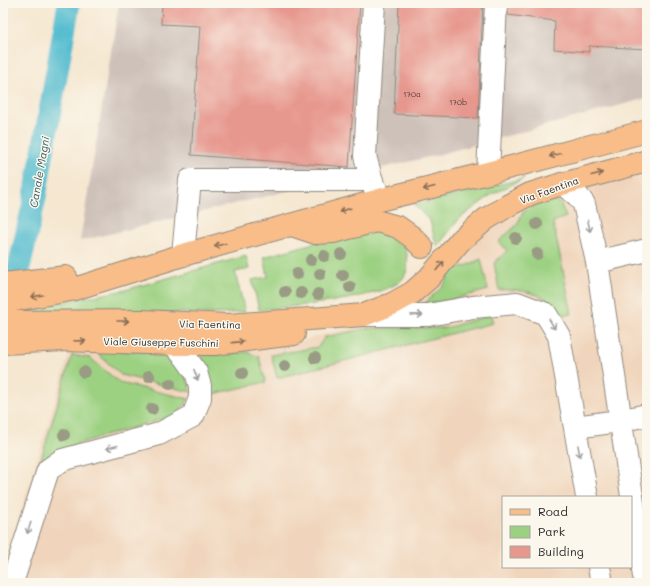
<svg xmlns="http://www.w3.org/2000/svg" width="650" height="586" font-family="Mali,sans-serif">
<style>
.built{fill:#f0d5bc;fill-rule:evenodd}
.industrial{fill:#cec1b9}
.green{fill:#9dd182;stroke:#647e56}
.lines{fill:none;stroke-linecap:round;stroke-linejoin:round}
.canal{stroke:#53bccf;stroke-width:23}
.building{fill:#e7988e}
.minor-casing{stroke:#90897e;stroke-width:24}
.major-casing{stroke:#90897e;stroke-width:24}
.minor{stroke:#fff;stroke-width:22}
.major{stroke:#f8bd89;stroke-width:22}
.tree{fill:#999b84}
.oneway{stroke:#876d55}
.oneway2{stroke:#a0a0a0}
.labels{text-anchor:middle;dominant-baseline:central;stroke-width:3;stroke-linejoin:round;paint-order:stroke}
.number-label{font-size:8px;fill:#5a4644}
.street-label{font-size:10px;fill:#2b2b2b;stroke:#fbf7ec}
.water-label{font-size:11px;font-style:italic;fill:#395e64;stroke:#fbf7ec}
</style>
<rect width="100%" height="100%" fill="#fbf7ec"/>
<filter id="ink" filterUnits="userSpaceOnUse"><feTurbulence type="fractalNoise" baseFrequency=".025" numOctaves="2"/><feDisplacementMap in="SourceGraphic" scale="8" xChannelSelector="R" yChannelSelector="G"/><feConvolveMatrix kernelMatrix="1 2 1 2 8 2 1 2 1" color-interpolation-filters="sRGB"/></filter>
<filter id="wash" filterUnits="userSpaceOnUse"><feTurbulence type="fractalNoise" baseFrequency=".012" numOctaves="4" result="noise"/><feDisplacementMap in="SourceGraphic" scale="16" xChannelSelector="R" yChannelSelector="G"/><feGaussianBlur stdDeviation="0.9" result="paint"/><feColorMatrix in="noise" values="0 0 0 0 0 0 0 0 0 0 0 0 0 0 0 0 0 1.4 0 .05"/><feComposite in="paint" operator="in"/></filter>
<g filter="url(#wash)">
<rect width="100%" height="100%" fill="#f5e7d0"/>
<!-- built -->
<path class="built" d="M647,169V583H3V571L71,348L295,343L413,308L482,234L557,192ZM503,497H631V567H503Z"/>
<!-- industrial -->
<path class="industrial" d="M119,3H647V98L441,154L80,241Z"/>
<!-- green -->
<path class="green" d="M525,178L491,195L459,219L437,247L430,221L414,205Z
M550,198L561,204L566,217L553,222L572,314L562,315C558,311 553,305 549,301C534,291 515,289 499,290L494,263L507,251L499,241L517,225L523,212Z
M378,228C394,233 404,236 407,255C408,262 408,272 403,278C389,299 286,307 259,310L252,280L268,277L264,257L353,232Z
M246,256L249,269L235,272L245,312L216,314L76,310L29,312L26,309L125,290Z
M481,259L488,290L450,300L424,304L444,285L452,268L466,266Z
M491,315L493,323L277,378L271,355L318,347L325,337L368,328H446Z
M94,350L161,352L175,361L185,373L191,392L121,375Z
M199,352L212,355L248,352L259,357L266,382L209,395C211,377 207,368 199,352Z
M72,355L90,358L120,383L189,399L177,415L73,445L51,455L39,466Z"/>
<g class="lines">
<!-- canal -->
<path class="canal" d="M11,302L34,202L69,3"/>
</g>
<g id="blocks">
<!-- building -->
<path class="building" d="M162,3H360L349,167L191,155L200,26L161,24Z
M399,3H483L478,118L394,114Z
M508,3H619V5L647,6V49L589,46V52L554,49L555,21L508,15Z"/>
</g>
</g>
<g filter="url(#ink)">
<use href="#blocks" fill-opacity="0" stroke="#90897e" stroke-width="1"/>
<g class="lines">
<defs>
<path id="minor" d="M374,3L365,156L373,185L378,192
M488,173L496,3
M562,184L577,195L584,204L597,262L645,583
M183,255L190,180H372
M597,262L647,250
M365,315H428L473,307L517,303L546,314L559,336L587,497
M575,427L619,421L647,415
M599,567L602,583
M12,583L48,470L62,460L159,434L193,416L200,398V386L196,372L186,358L173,344"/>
<path id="major" d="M292,225L316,233L333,232L376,221L398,227L412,237L422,247
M3,284L66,277
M3,302L71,290L183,255L383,199L488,173L647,131
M3,322L142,321L228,325L364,315L392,304L412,293L429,278L460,241L486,219L509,205L530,194L562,184L647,161
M3,343L65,340L173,344H215L294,334"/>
</defs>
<!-- minor casing -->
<use href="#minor" class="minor-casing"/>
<!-- major casing -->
<use href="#major" class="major-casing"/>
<!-- minor -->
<use href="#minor" class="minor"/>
<!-- major -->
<use href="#major" class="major"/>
</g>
<!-- trees -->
<g class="tree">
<circle cx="537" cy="224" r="6"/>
<circle cx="516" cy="238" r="6"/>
<circle cx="341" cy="254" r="6"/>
<circle cx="537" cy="254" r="6"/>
<circle cx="324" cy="256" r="6"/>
<circle cx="311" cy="260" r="6"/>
<circle cx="297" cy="274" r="6"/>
<circle cx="320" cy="274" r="6"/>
<circle cx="343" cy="275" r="6"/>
<circle cx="350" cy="287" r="6"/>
<circle cx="285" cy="292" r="6"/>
<circle cx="301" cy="293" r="6"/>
<circle cx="318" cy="294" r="6"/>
<circle cx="315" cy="358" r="6"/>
<circle cx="285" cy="366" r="6"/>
<circle cx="84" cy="372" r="6"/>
<circle cx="242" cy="373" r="6"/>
<circle cx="149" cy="376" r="6"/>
<circle cx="170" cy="384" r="6"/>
<circle cx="152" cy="409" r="6"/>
<circle cx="64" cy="435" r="6"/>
</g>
<!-- one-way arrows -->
<defs><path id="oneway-shaft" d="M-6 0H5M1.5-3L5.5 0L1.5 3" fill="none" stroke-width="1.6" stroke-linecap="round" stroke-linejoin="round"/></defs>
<g class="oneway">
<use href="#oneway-shaft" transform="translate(555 155) rotate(165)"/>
<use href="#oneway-shaft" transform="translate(597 174) rotate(-15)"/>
<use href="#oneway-shaft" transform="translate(429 188) rotate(166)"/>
<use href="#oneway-shaft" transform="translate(345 210) rotate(164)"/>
<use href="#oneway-shaft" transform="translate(220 245) rotate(165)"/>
<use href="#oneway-shaft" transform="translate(440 266) rotate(-49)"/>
<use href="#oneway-shaft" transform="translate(37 296) rotate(170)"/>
<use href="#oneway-shaft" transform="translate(123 321)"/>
<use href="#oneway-shaft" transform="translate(80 341) rotate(2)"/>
<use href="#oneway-shaft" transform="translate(238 342) rotate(-6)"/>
</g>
<g class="oneway2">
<use href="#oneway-shaft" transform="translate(589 226) rotate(78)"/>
<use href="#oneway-shaft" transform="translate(417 315) rotate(1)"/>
<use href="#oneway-shaft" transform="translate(552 324) rotate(60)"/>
<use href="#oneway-shaft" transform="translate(196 375) rotate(69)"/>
<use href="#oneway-shaft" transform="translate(112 447) rotate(165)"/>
<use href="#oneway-shaft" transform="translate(579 451) rotate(80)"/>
<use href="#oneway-shaft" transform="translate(29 528) rotate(108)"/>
</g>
</g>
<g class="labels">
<!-- number labels -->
<g class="number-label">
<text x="412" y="94">170a</text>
<text x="458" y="102">170b</text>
</g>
<!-- street labels -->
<g class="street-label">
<text transform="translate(549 190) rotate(-20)">Via Faentina</text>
<text transform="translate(210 324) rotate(1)">Via Faentina</text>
<text transform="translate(161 342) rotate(1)">Viale Giuseppe Fuschini</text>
</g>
<!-- water labels -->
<g class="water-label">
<text transform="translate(39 172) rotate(-80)">Canale Magni</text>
</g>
</g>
<!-- margin -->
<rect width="650" height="586" fill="none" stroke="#fbf7ec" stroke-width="16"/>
<!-- legend -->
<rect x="502" y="496" width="130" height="72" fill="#fbf7ec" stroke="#a8a59f"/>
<rect x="510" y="509" width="20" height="6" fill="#f8bd89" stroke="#a8a59f"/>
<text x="538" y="516" font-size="12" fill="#2b2b2b">Road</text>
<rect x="510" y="526" width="20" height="12" fill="#9dd182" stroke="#a8a59f"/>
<text x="538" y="536" font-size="12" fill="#2b2b2b">Park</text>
<rect x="510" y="546" width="20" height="12" fill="#e7988e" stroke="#a8a59f"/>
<text x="538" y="556" font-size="12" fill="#2b2b2b">Building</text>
</svg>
